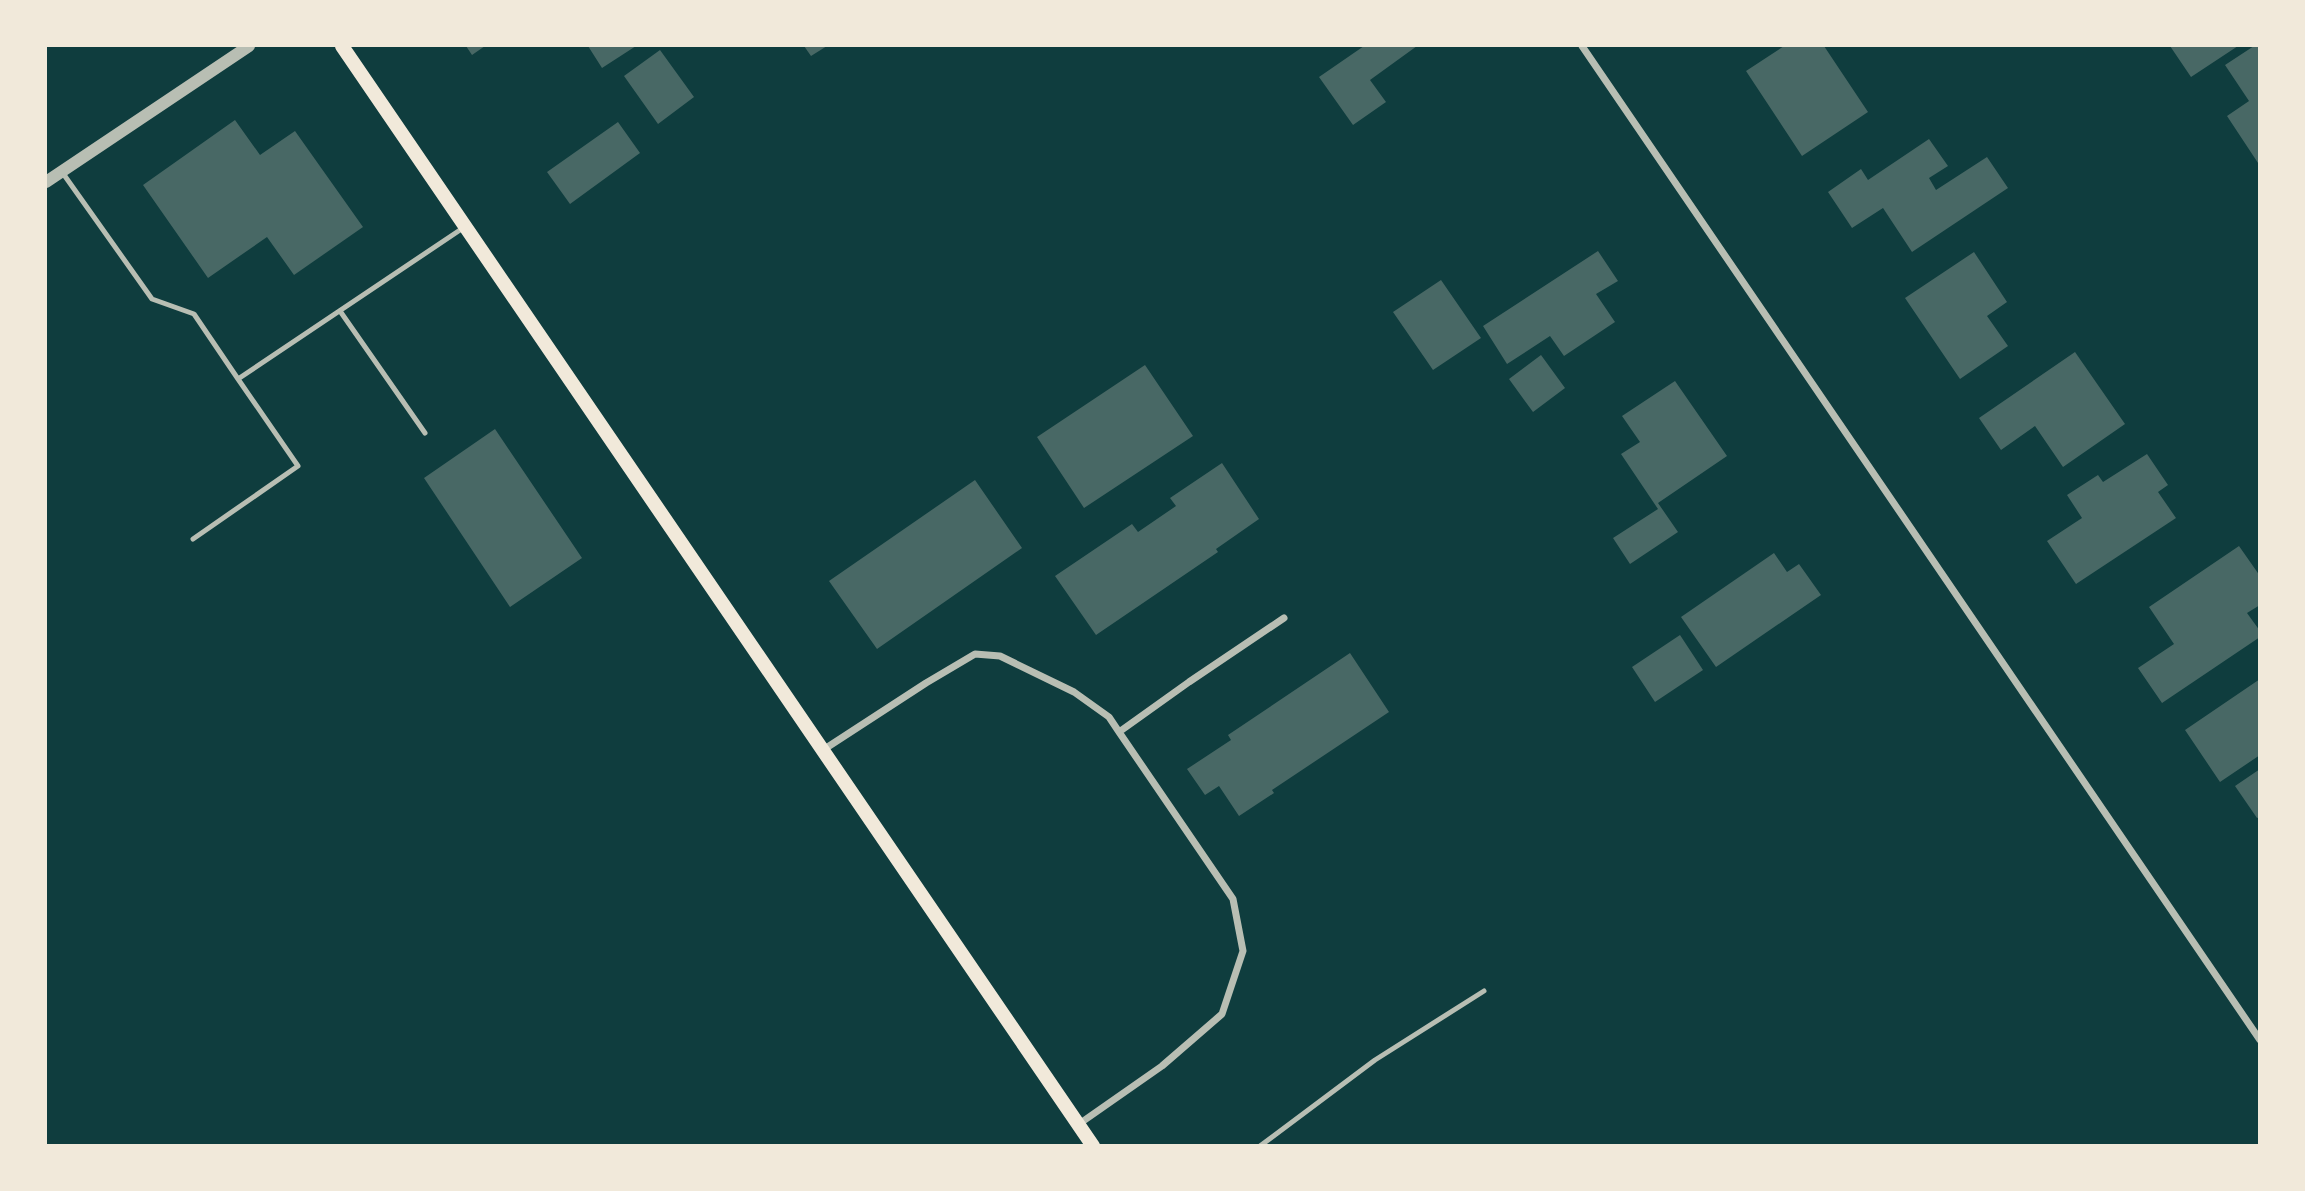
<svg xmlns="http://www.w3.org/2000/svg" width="2305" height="1191" font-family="'Alegreya Sans',sans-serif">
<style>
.building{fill:#486865}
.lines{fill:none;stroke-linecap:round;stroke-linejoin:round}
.service{stroke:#b8beb3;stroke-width:5}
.minor{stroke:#b8beb3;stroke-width:7}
.tertiary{stroke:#b8beb3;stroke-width:12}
.secondary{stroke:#f1e9da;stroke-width:14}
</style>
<rect width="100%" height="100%" fill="#0f3d3e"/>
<!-- building -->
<path class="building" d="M466,46H485L472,55Z
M588,46H636L602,68Z
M804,46H827L811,56Z
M1364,46H1417L1370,80L1386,102L1353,125L1319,77Z
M1784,46H1824L1868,112L1802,156L1746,71Z
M2170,46H2238L2191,77Z
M2254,46H2260V166L2227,116L2249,101L2225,65Z
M660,50L694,97L658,124L624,76Z
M235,120L260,155L295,131L363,227L294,275L267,237L208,278L143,185Z
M618,122L640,153L570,204L547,172Z
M1929,139L1948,166L1929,178L1936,190L1987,157L2008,188L1912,252L1883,208L1852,228L1828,192L1861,169L1868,180Z
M1598,251L1618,281L1596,294L1615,322L1564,356L1550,336L1507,364L1483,326Z
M1974,252L2007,302L1987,316L2008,346L1960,379L1905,298Z
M1441,280L1481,338L1433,370L1393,312Z
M2075,352L2125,424L2063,467L2035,426L2001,450L1979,418Z
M1541,355L1565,388L1533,412L1509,379Z
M1145,365L1193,436L1084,508L1037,437Z
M1675,381L1727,456L1658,503L1678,532L1630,564L1613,538L1658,509L1621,454L1640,442L1622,416Z
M495,429L582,558L510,607L424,478Z
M2147,454L2168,485L2158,492L2176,518L2076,584L2047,541L2082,518L2067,495L2098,475L2103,482Z
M1222,463L1259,519L1216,549L1218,552L1096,635L1055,576L1132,524L1138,532L1176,506L1170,498Z
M975,480L1022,548L877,649L829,581Z
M2239,546L2260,576V605L2247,613L2260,631V637L2162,703L2138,668L2174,644L2149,607Z
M1774,553L1787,572L1799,564L1821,595L1716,667L1681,617Z
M1680,635L1703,670L1655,702L1632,667Z
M1350,653L1389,712L1272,790L1274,793L1239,816L1219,786L1205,795L1187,769L1231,740L1228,735Z
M2260,679V755L2220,782L2185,730Z
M2260,769V817L2257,818L2235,786Z"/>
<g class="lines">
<!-- service -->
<path class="service" d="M62,172L152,299L194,314L238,379L463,228
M340,311L425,433
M193,539L298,466L238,379
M1260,1146L1375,1060L1484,991"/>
<!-- minor -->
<path class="minor" d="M1582,46L2260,1040
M1119,732L1189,682L1284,618
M823,750L926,683L975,654L1000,656L1074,692L1109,717L1119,732L1233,899L1243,951L1222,1014L1162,1066L1079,1124"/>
<!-- tertiary -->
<path class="tertiary" d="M46,182L249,46"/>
<!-- secondary -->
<path class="secondary" d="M342,46L1093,1146"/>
</g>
<!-- border -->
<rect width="2305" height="1191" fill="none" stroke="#f1e9da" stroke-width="94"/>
</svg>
